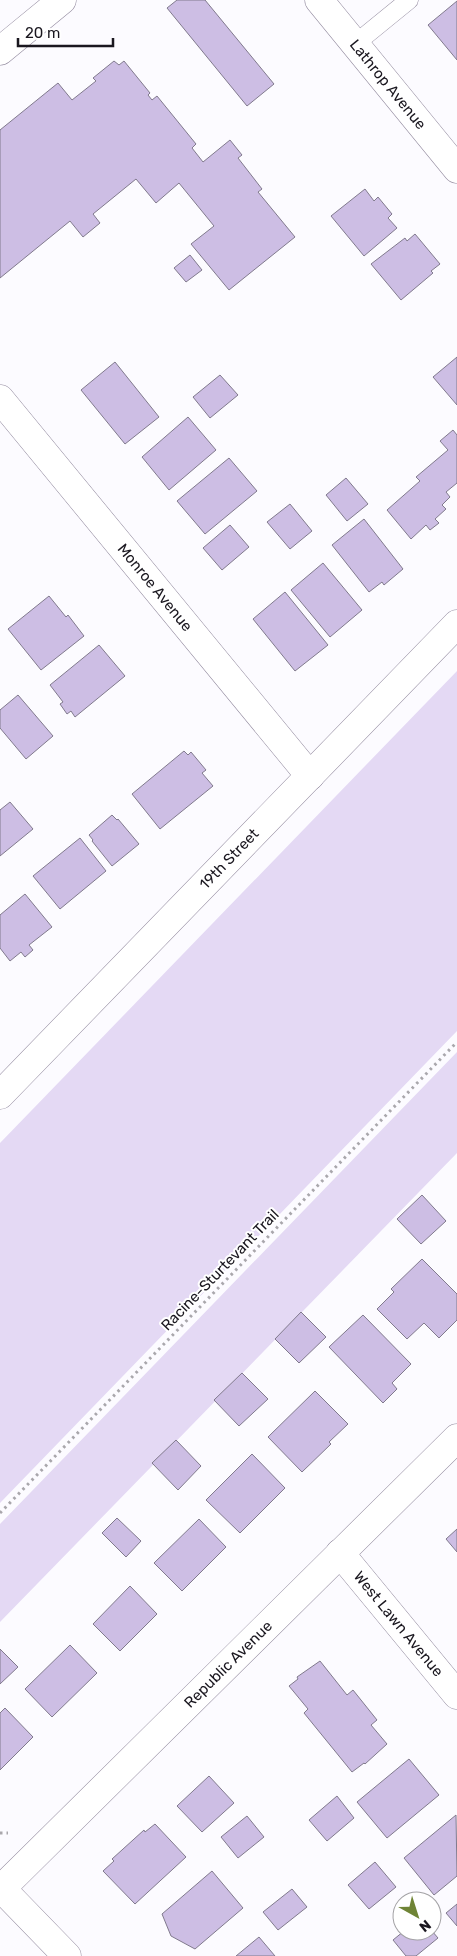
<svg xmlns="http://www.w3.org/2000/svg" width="457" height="1956" font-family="Rubik,sans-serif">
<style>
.green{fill:#e4d9f4}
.building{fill:#cdbee4;stroke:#817a8d}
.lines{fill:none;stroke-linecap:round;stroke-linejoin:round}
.lane-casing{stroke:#938b9f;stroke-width:19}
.street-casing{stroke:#938b9f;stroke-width:29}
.secondary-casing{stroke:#938b9f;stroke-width:29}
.path{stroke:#a9a7ac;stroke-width:3;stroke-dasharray:2.5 4;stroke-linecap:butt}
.lane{stroke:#fff;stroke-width:18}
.street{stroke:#fff;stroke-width:28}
.secondary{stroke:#fff;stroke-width:28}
.labels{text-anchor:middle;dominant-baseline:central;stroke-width:4;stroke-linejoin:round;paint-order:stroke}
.street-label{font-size:15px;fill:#1a171f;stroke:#fff}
</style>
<rect width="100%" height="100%" fill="#fcfbff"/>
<!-- green -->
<path class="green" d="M457,671V1031L0,1503V1143Z
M457,1052V1153L0,1622V1524Z"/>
<!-- building -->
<path class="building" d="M177,0H205L274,84L247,106L167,8Z
M457,1V60L428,25Z
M114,61L119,65L124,61L150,93L148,95L152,100L157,96L196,144L192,148L203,162L230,140L242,155L238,158L262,189L258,192L295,237L229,290L191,244L214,226L179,183L156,203L136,179L93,214L100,223L83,237L70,221L0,278V130L58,83L72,100L96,81L93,78Z
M365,189L374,201L378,197L392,214L388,218L397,228L364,256L331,216Z
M415,234L440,264L431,271L433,273L401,300L371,264L405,238L407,241Z
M190,255L202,270L186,282L174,268Z
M457,357V405L433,377Z
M115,362L159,417L125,444L81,390Z
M220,375L238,395L210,418L193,397Z
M188,417L216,450L169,490L142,457Z
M453,430L457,435V483L446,492L450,497L442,505L446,509L435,519L439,523L430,530L426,525L411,539L387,510L420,481L416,477L448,450L440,441Z
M229,458L257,491L205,534L177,501Z
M346,478L368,504L347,521L326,495Z
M290,504L312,531L290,549L267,522Z
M364,519L403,569L384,585L382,582L369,592L332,545Z
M230,525L249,547L222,570L203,548Z
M323,563L362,610L330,637L291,590Z
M285,592L328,645L295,671L253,619Z
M49,596L66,617L68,615L84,636L41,670L8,629Z
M99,645L125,676L75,717L71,711L67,714L60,704L63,702L50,685Z
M18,695L53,736L26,759L0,728V710Z
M184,751L188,755L191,752L206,770L202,773L213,786L160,829L132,794Z
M10,802L33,829L0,856V810Z
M112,815L117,820L118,819L139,844L112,866L92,841L93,840L89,835Z
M80,838L106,871L60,909L33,876Z
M25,894L52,927L29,945L33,950L25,957L21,952L10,961L0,948V915Z
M422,1195L446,1221L421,1244L397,1219Z
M422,1259L457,1294V1320L439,1338L424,1323L407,1339L377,1309L394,1292L391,1289Z
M301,1312L326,1337L299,1363L275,1339Z
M363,1315L411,1364L392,1383L397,1389L383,1403L329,1347Z
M242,1373L268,1399L239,1426L214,1400Z
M315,1391L348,1424L329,1442L331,1444L302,1472L268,1437Z
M176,1440L201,1466L178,1490L152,1463Z
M252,1454L285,1488L240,1533L206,1500Z
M117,1518L141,1541L126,1557L102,1533Z
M199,1519L226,1547L182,1591L154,1563Z
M457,1529V1552L446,1539Z
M130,1586L157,1614L120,1651L93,1624Z
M70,1645L97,1673L52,1717L25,1689Z
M0,1649L18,1667L0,1684Z
M320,1661L347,1695L353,1690L377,1720L371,1725L387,1744L365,1764L364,1763L352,1772L304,1713L308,1709L289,1686L298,1679L297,1677Z
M5,1708L33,1737L0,1770V1713Z
M409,1759L439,1795L387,1838L357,1802Z
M209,1776L234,1803L202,1832L177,1806Z
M337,1796L354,1818L327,1841L309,1820Z
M456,1815L457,1876L434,1895L404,1858Z
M247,1816L264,1837L238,1858L221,1837Z
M155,1824L186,1857L135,1904L103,1871L114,1861L112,1859L144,1830L145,1832Z
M375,1862L396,1887L369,1909L348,1885Z
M212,1871L243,1908L195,1949L171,1936L162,1914Z
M292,1889L307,1907L278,1930L263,1912Z
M457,1904V1926L446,1913Z
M404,1931H432L438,1938L416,1956H406L393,1940Z
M259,1937L275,1956H236Z"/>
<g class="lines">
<defs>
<path id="lane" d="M355,44L409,0"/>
<g id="street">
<path d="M0,51L62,0"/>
<path id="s1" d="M0,399L310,776"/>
<path id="s2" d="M0,1095L457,624"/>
<path id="s3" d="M340,1553L457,1695"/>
<path d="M1,1888L67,1956"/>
<path id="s4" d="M0,1890L457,1438"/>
</g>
<g id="secondary">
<path id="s5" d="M319,0L457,169"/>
</g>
</defs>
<!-- lane casing -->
<use href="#lane" class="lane-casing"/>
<!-- street casing -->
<use href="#street" class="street-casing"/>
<!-- secondary casing -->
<use href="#secondary" class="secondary-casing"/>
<!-- path -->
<path class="path" d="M0,1513L457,1042
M0,1833H8"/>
<!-- lane -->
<use href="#lane" class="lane"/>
<!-- street -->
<use href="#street" class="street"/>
<!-- secondary -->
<use href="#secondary" class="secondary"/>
</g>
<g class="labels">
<!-- street labels -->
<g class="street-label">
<text stroke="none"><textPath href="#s5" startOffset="109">Lathrop Avenue</textPath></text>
<text stroke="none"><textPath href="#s1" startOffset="244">Monroe Avenue</textPath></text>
<text stroke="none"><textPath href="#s2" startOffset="329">19th Street</textPath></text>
<text transform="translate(220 1270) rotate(-46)">Racine-Sturtevant Trail</text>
<text stroke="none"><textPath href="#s3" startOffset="92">West Lawn Avenue</textPath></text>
<text stroke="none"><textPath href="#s4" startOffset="321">Republic Avenue</textPath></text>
</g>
</g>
<!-- north arrow -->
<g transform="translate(417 1916) rotate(141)"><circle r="24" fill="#ffffff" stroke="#a3a2a5"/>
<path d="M0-4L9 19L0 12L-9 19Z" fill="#6f8436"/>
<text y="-8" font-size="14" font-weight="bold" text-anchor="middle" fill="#1a171f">N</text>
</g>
<!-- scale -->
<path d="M18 38v8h95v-8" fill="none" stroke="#1a171f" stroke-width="2.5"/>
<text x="25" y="38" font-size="15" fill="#1a171f" stroke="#ffffff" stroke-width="4" paint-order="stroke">20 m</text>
</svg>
